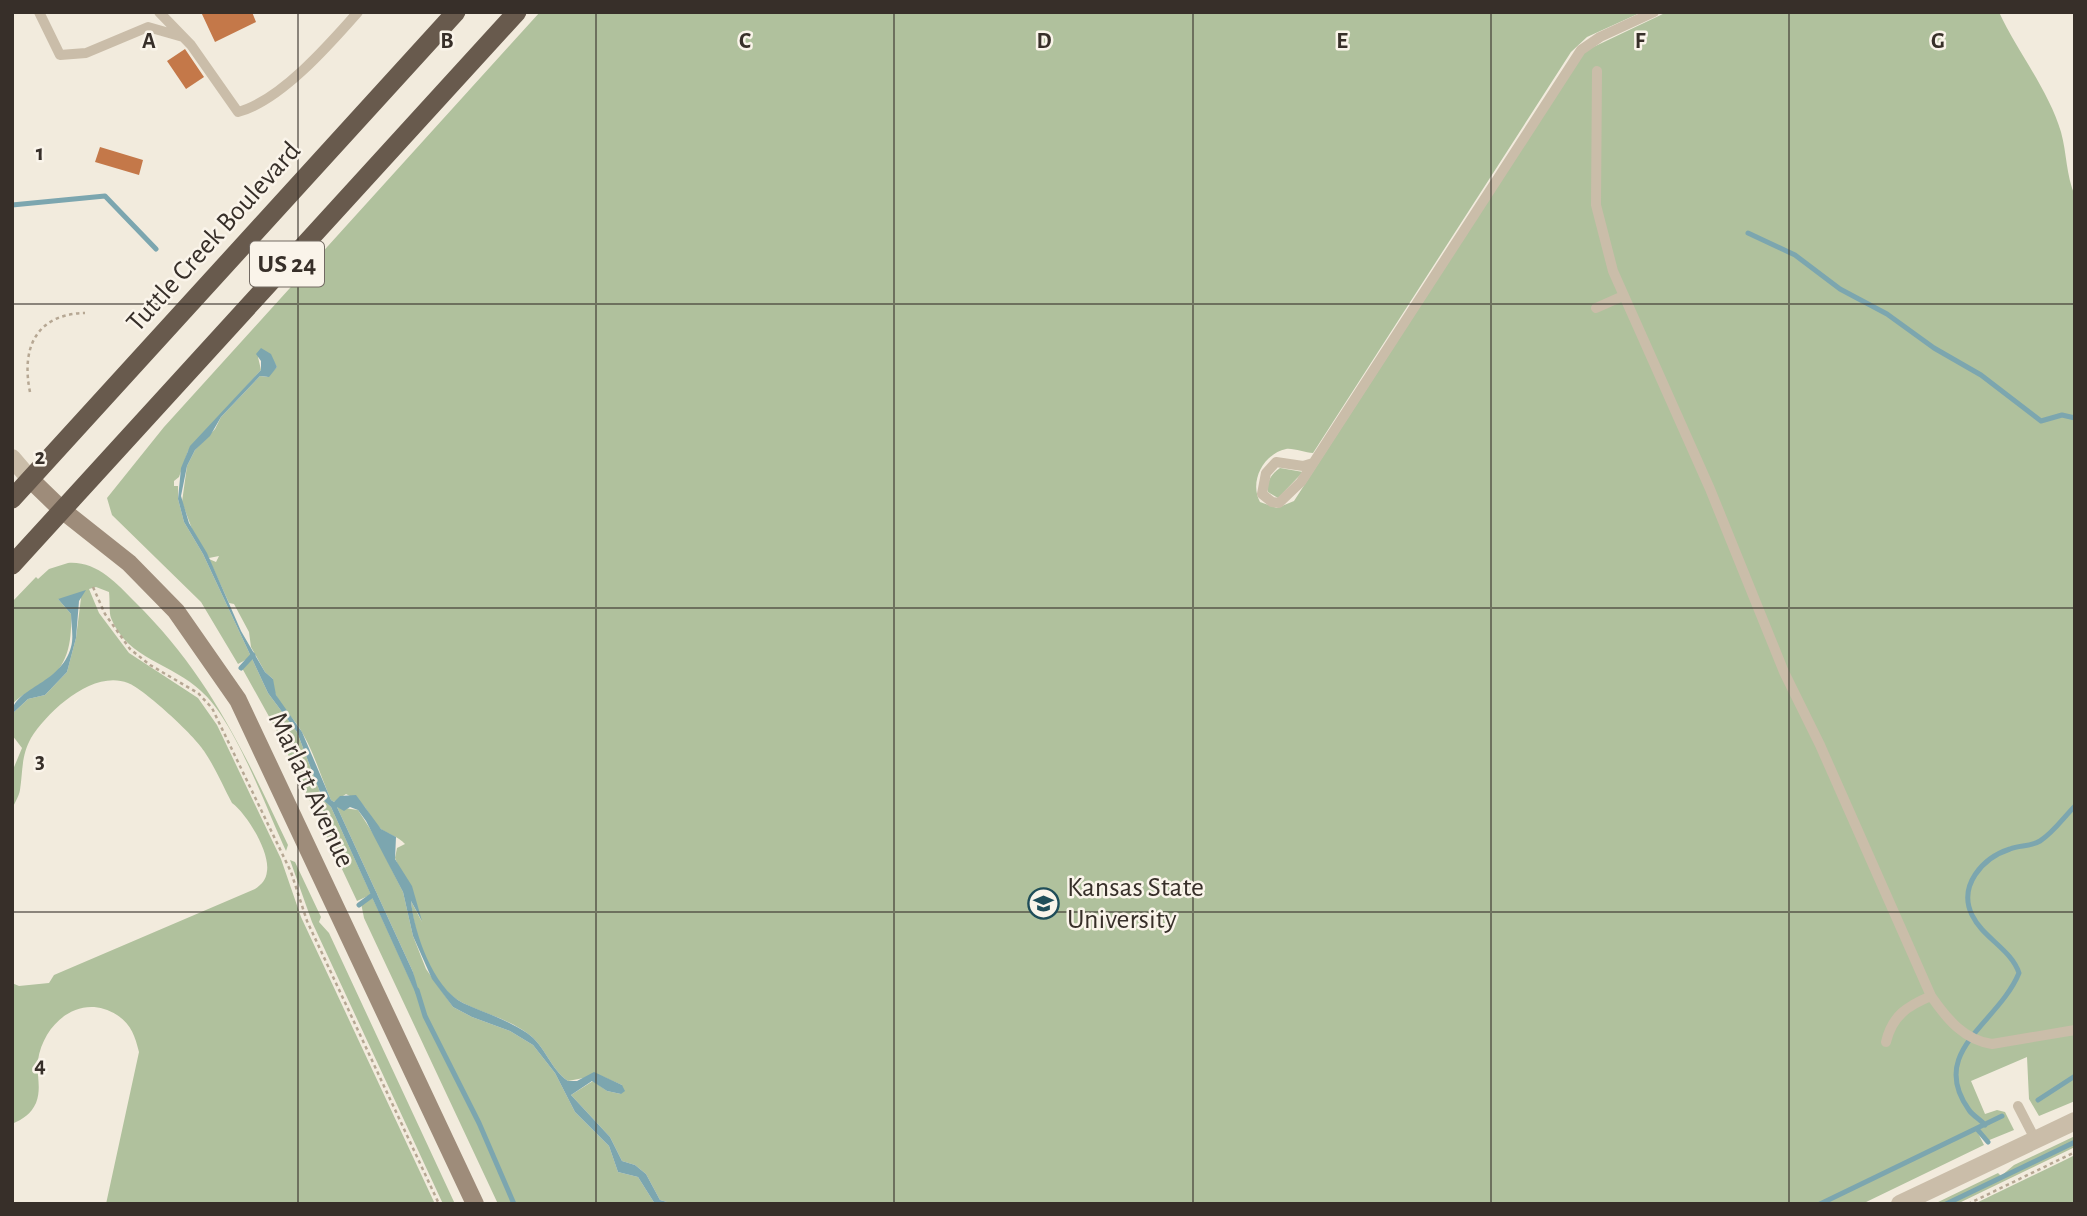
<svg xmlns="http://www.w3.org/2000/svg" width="2087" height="1216" font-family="'Alegreya Sans',sans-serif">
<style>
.green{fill:#b0c19d}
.water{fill:#7ca6af}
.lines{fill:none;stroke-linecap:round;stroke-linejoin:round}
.stream{stroke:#7ca6af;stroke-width:5}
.building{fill:#c47849}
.path{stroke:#b6a793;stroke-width:2.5;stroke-dasharray:3.5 3.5;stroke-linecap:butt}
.service{stroke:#cabda9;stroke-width:10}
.tertiary{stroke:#cabda9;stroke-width:18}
.secondary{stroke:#9e8c7a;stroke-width:18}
.trunk{stroke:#685a4d;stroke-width:19}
.grid{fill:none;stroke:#372f29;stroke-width:2;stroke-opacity:0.55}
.labels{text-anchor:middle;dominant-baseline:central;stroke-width:5;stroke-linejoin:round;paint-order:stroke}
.shield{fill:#faf4ea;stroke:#726a63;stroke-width:2}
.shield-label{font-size:26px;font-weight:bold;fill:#372f29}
.street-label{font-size:28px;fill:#372f29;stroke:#faf4ea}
.poi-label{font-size:28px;fill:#372f29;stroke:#faf4ea;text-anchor:start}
.grid-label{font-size:23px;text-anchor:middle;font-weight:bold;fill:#372f29;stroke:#faf4ea;stroke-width:5;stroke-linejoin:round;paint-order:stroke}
</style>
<rect width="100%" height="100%" fill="#f2ebdd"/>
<!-- green -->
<path class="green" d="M540,12H1642L1587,37L1571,52L1313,453C1305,453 1294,448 1286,449C1263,454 1249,482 1260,502L1277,508L1294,501L1585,51L1667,12H1999C2017,51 2049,91 2061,132C2067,154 2066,175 2075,196V1101L2039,1116L2029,1099L2027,1057L1971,1081L1985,1114L1997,1110L2005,1112L2014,1130L1987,1141L1977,1131L1984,1145L1862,1204H674L660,1200L646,1174L635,1165L622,1161L610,1137L571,1095L593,1081L607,1091L621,1094L622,1085L599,1075L568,1081C551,1070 545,1045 527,1033C506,1018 485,1014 463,1003C430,986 414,935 411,901L422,922L395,858L397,848L405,844C398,836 387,834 381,829C364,813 372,806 346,794L334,802L331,800C320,775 312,745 296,723C286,709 272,698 273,679L265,672L251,647L249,632L234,604L229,603L209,559L216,562L219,556L209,558L192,529L182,502L187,466L195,450L215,429L221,417L260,376L267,377L277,367L273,360L258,357L261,370L188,451L179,477L174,481V486H178V499L184,522L203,554L268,693L297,732L323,800L331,807L416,993L413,972L337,807L358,810L376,838L403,892L413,936L426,969L453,1007L472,1017L510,1031L533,1045L555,1073L575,1112L609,1146L618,1172L638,1177L655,1204H498L364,918L361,903L368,896L357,901L277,731L242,668L249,658L238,664L201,602L112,515L107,498L164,427Z
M1280,468L1303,472L1278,498L1268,492C1266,482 1272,473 1280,468Z
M68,563C97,561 116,583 135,602C209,675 243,750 288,845L286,851C266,808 235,721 201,691C173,664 127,659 111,618C109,613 110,600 109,592L96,587L89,589L99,613L129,653L198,698L217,725L281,859L301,917L435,1204H106L139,1052C135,1036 131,1024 117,1015C81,992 44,1022 38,1060C36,1074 42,1088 36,1103C31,1114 23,1119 12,1124V983L19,986L49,983L54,975L255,889C262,884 266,880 267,871C270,852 247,814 232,803C223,786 215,767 204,751C195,736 144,689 128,683C93,669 48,711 31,738C21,756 23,771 20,790C19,797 14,803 12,810V772L22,748L12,735V714L28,699L45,695L67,672L76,638L81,598L58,599L71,614C72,644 68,669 40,686C28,693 21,694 12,705V602L36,577L38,579L49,569Z
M290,860L295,862L321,917L319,922L329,933L455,1204H443L312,922Z
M2075,1136V1147L1957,1204H1934L1998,1173L2001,1176L2014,1165Z
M2075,1155V1204H1974L2061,1162Z"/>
<!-- water -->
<path class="water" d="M261,348L271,354L277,367L269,377L260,376L221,417L210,436L195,450L187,466L181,496L189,523L207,553L241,631L265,672L273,679L276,695L302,732L331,800L334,802L340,796L356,795L381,829L396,837L395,859L412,886L422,921L411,901C414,932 433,988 463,1003C485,1013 506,1019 527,1033C545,1045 551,1070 568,1081H577L594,1072L622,1085L625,1091L621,1094L607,1091L592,1081L571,1095L610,1137L622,1161L635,1165L646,1174L660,1200L674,1204H655L638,1177L618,1172L609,1146L575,1112L555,1073L533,1045L510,1031L472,1017L453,1007L432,979L413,936L403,892L366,821L358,810L350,807L344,811L337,807L413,972L420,995L416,994L331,807L323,800L297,732L268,693L203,554L184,522L178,499L181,468L190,446L261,370V361L256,354Z
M86,590L79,601L76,638L67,672L45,695L28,699L12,714C12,688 61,685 71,647C74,637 71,624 71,614L58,599Z"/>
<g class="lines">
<!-- stream -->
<path class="stream" d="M12,205L105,196L156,249
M1748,233L1795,255L1840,289L1887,314L1934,348L1981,375L2041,421L2062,415L2075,418
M241,668L253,655
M359,905L374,894
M417,990L425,1016L479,1123L514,1204
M2038,1100L2075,1076
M1985,1125C1980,1119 1973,1116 1969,1110C1927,1051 1998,1024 2019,973C2011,949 1983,938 1972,915C1958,886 1982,858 2010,849C2020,845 2030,847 2040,841C2053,833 2064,817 2075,806
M1977,1129L1988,1142
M1820,1204L2002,1116
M1946,1204L2075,1142"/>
</g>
<!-- building -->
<path class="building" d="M201,12H252L256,22L215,42Z
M185,49L204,77L186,89L167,61Z
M100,147L143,160L139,175L95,162Z"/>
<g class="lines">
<!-- path -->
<path class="path" d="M30,392C21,348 36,314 85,313
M93,587L105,614L130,649L150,665L198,693L212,708L291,872L307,921L439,1204
M1968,1204L2075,1152"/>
<!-- service -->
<path class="service" d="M39,12L60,55L86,53L148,27L183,37
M159,12L191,45L238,112C280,101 329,45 358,12
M1597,71L1596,205L1613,271L1710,489L1784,672L1820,745L1931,996C1947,1019 1964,1040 1992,1044L2075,1030
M1596,308L1623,296
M1313,463L1303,466L1276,462L1266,473L1262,494L1272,502L1279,503L1301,482L1581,50L1600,37L1654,12
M1886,1042C1892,1016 1907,1006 1931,996
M2018,1106L2035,1139"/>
<!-- tertiary -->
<path class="tertiary" d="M12,458L30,479
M1900,1204L2075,1121"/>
<!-- secondary -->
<path class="secondary" d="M30,479L62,510L129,563L176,611L238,700L475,1204"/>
<!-- trunk -->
<path class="trunk" d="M12,499L456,12
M12,565L517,12"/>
</g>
<!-- grid -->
<path class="grid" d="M298,12V1204M596,12V1204M894,12V1204M1193,12V1204M1491,12V1204M1789,12V1204M12,304H2075M12,608H2075M12,912H2075"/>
<!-- icons -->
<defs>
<symbol id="university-ring" viewBox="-11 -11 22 22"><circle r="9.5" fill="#faf4ea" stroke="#1f4d59" stroke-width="1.5"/><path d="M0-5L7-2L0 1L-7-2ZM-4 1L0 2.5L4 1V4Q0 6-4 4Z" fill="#1f4d59"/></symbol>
</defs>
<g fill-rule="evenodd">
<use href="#university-ring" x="1026" y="886" width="35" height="35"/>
</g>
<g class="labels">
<!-- shield labels -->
<rect class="shield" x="250" y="241.5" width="74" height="45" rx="5"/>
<g class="shield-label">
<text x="287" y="264">US 24</text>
</g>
<!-- street labels -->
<g class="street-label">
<text transform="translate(214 237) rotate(-48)">Tuttle Creek Boulevard</text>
<text transform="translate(311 790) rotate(65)">Marlatt Avenue</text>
</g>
<!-- poi labels -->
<g class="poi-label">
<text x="1067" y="888">Kansas State<tspan x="1067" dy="32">University</tspan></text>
</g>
</g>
<g class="grid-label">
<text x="149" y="48">A</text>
<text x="447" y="48">B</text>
<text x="745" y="48">C</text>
<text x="1044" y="48">D</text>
<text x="1342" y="48">E</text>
<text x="1640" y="48">F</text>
<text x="1938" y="48">G</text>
<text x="40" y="160">1</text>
<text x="40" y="464">2</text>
<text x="40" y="768">3</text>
<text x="40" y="1072">4</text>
</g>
<!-- border -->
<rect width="2087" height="1216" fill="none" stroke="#372f29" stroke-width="28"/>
</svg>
